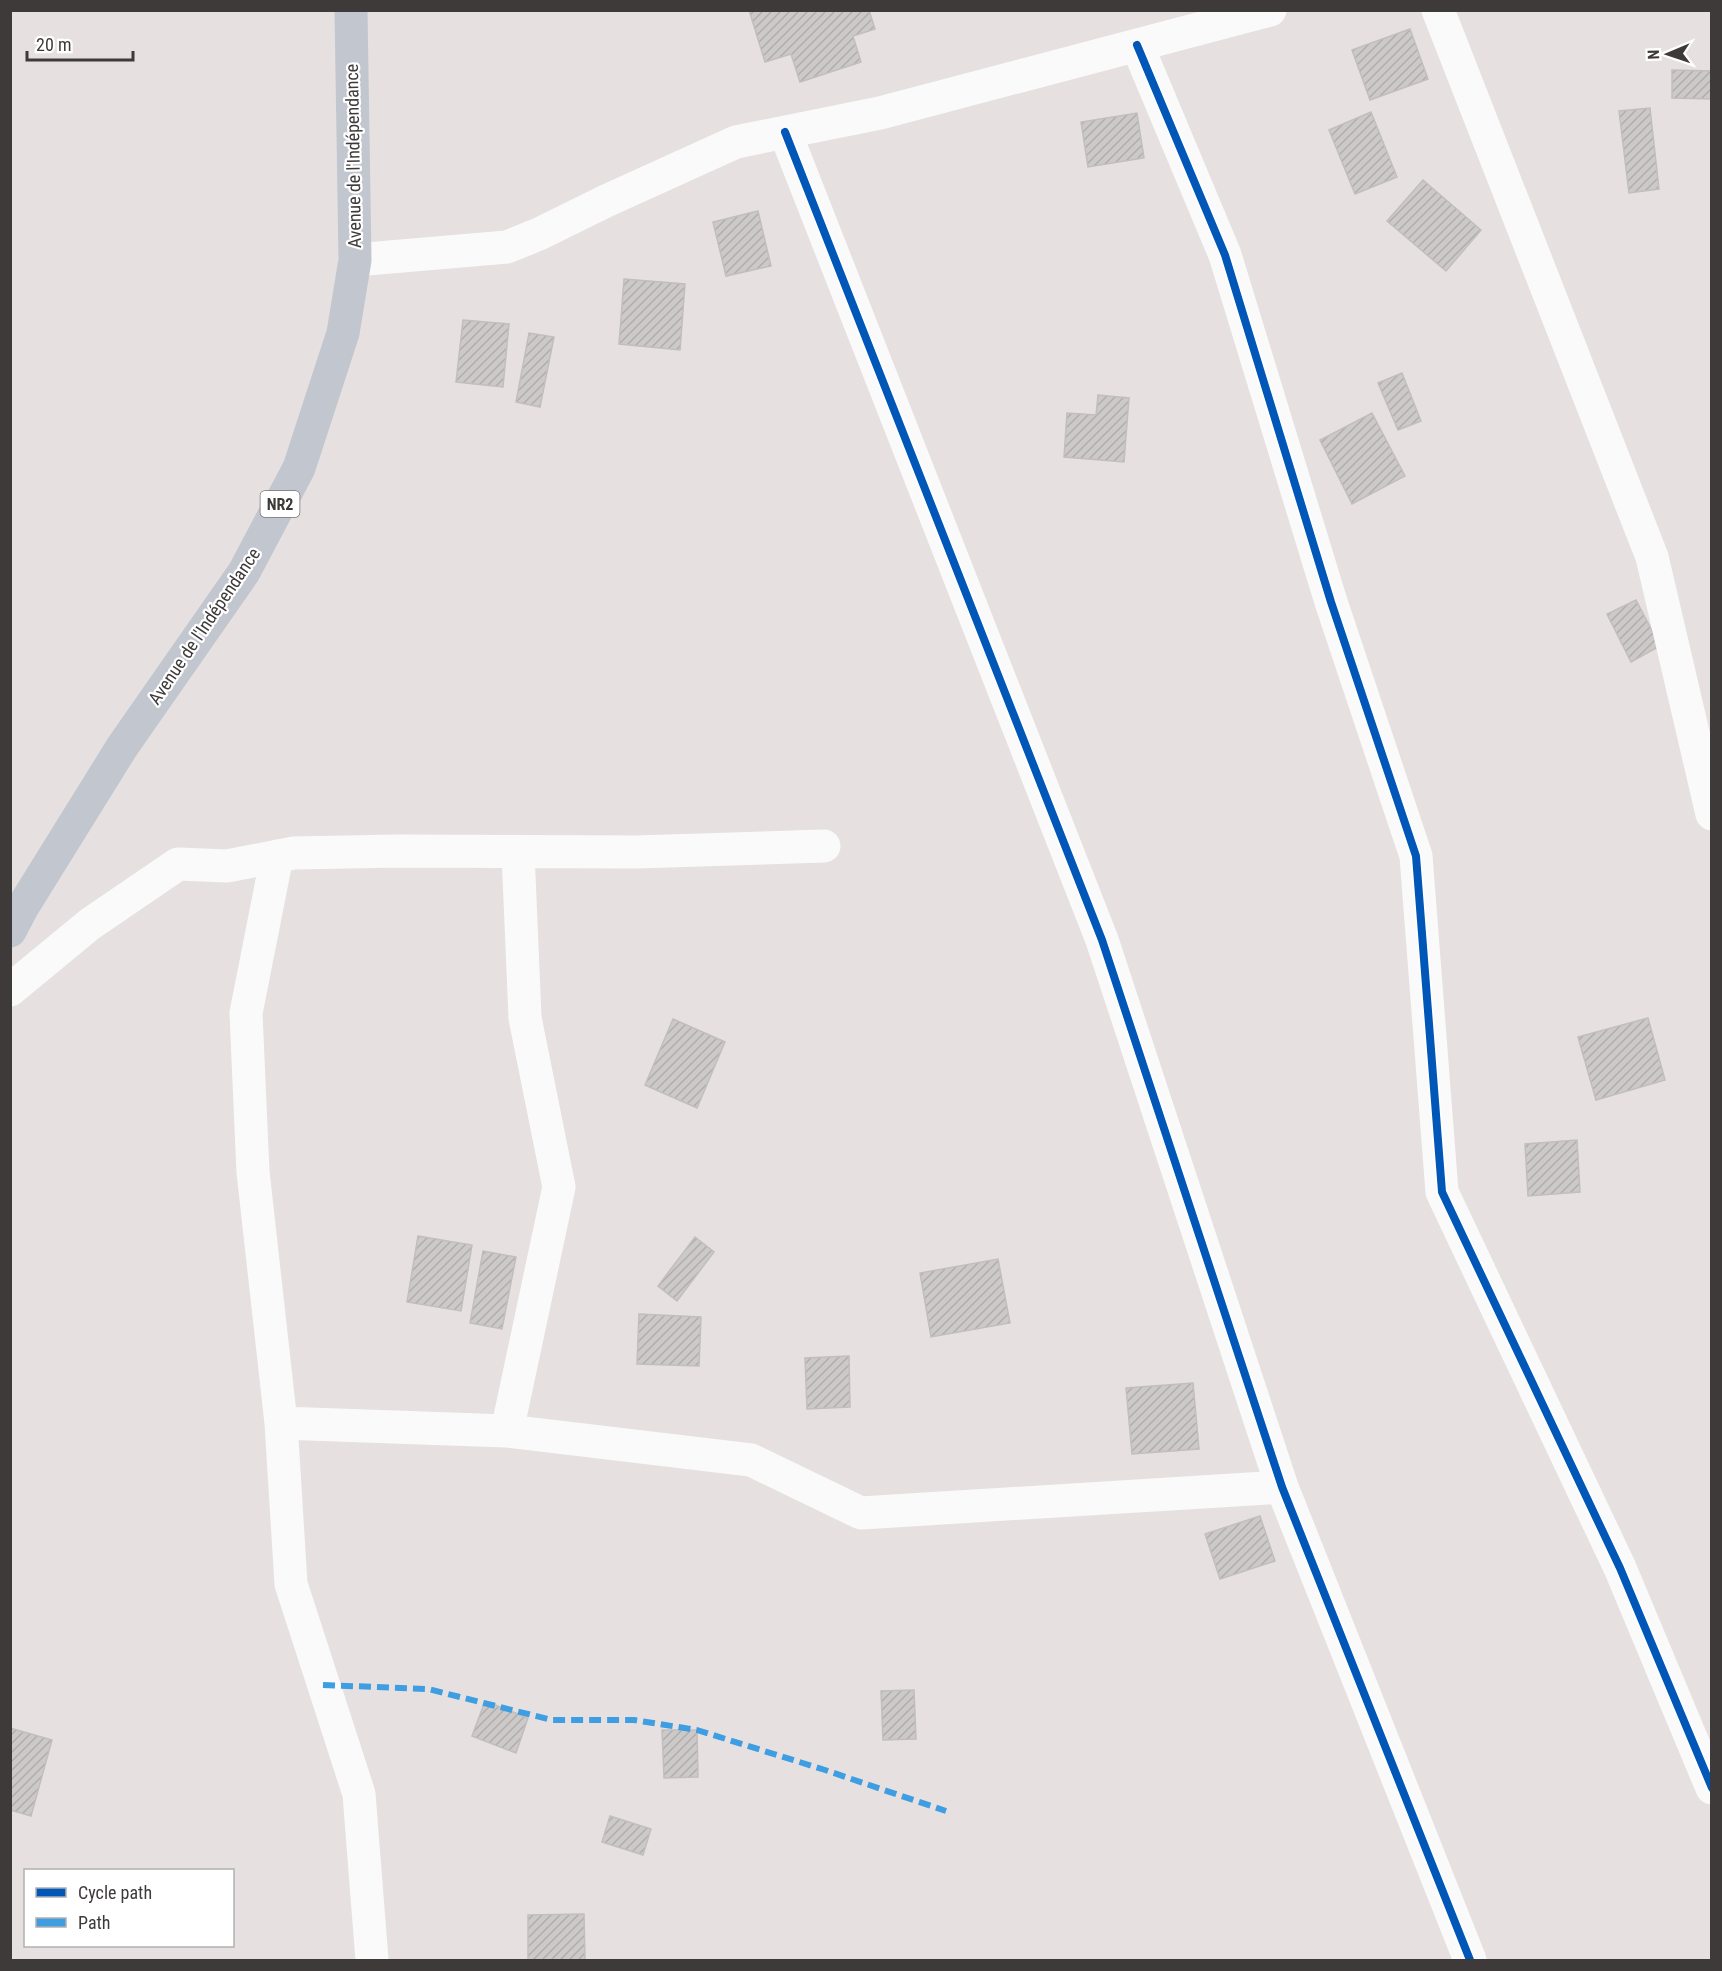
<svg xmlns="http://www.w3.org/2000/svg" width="1722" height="1971" font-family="'Roboto Condensed',sans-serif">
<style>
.building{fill:url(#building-hatch);stroke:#c2bebd;stroke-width:1.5}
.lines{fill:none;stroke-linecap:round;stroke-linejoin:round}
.minor{stroke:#fbfafa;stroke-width:33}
.trunk{stroke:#c2c6cf;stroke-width:33}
.quiet{stroke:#3f9ee2;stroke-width:6;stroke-dasharray:12 6;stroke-linecap:butt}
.cycleway-casing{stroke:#fff;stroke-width:11}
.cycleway{stroke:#0057b8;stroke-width:8}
.labels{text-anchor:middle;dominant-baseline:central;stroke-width:4.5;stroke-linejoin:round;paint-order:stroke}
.shield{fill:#fff;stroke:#777574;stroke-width:1.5}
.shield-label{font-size:16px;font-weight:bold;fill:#3d3a39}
.street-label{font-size:18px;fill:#3d3a39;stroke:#fff}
</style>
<defs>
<pattern id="building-hatch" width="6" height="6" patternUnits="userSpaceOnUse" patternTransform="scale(1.5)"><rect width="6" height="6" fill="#ccc9c8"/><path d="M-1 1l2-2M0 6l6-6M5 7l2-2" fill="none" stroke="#b0adad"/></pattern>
</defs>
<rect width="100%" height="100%" fill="#e6e1e0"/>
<!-- building -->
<path class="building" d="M749,10H869L875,29L853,36L861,62L800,82L791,54L765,62Z
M1410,29L1428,79L1370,100L1352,50Z
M1672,70L1712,71V99L1672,98Z
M1650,108L1659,189L1629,193L1619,111Z
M1371,112L1397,177L1355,194L1329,130Z
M1137,113L1144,158L1088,167L1081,122Z
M1423,180L1481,230L1446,271L1387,221Z
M758,211L771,266L726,276L713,222Z
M624,279L685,284L680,350L619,344Z
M463,320L509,324L503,387L456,382Z
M529,333L554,337L540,407L516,402Z
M1402,373L1421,421L1398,430L1378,383Z
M1098,395L1129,398L1124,462L1064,457L1067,413L1096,415Z
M1372,413L1405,476L1352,504L1320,440Z
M1636,600L1660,646L1631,662L1607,614Z
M1648,1018L1665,1080L1596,1100L1578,1037Z
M673,1019L725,1042L697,1108L645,1085Z
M1577,1140L1580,1192L1528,1196L1525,1144Z
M418,1236L472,1245L461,1311L407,1302Z
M695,1237L714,1252L677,1301L658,1286Z
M483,1251L516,1257L502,1329L470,1323Z
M998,1259L1010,1323L931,1337L920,1273Z
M639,1314L701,1317L699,1366L637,1364Z
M849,1356L850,1407L807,1409L805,1358Z
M1193,1383L1199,1449L1132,1454L1126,1388Z
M1260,1516L1275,1561L1220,1579L1205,1534Z
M914,1690L916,1739L883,1740L881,1691Z
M485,1701L528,1718L516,1753L472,1736Z
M10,1728L52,1740L31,1816L10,1810Z
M662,1730H697L698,1777L664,1778Z
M610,1816L651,1829L643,1855L602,1842Z
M584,1914L585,1960H528V1915Z"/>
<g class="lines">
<!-- minor -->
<path class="minor" d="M1438,10L1652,557L1712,814
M1137,45L1225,255L1331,602L1416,856L1442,1192L1620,1568L1712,1788
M785,132L1102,940L1282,1487L1470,1960
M355,260L507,247L539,234L606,201L736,142L880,113L1270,10
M277,856L246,1013L253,1172L281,1423L291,1584L359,1794L372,1960
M10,990L90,924L178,864L227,866L294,853L399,851L637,852L824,846
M281,1423L507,1431L751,1460L861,1513L1282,1487
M507,1431L559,1187L525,1018L518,852"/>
<!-- trunk -->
<path class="trunk" d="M10,931L22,908L122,747L244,572L299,468L343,333L355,260L351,10"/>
<!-- quiet -->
<path class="quiet" d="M323,1685L428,1689L552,1720H634L697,1730L825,1770L946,1811"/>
<defs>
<path id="cycleway" d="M1137,45L1225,255L1331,602L1416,856L1442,1192L1620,1568L1712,1788
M785,132L1102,940L1282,1487L1470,1960"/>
</defs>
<!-- cycleway casing -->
<use href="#cycleway" class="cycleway-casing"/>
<!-- cycleway -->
<use href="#cycleway" class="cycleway"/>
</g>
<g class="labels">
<!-- shield labels -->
<rect class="shield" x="260.5" y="491" width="39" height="26" rx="4.5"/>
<g class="shield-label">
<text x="280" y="504">NR2</text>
</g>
<!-- street labels -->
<g class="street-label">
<text transform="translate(353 156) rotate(-91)">Avenue de l'Indépendance</text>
<text transform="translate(204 626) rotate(-56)">Avenue de l'Indépendance</text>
</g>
</g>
<!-- border -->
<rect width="1722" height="1971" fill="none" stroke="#3d3a39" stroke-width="24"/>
<!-- legend -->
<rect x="24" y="1869" width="210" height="78" fill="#ffffff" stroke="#b1b0b0" stroke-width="1.5"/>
<rect x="36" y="1888" width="30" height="9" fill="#0057b8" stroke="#b1b0b0" stroke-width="1.5"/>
<text x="78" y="1899" font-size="18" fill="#3d3a39">Cycle path</text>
<rect x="36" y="1918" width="30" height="9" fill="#3f9ee2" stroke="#b1b0b0" stroke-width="1.5"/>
<text x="78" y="1929" font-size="18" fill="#3d3a39">Path</text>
<!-- north arrow -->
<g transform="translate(1668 54) rotate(268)" stroke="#ffffff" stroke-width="4.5" paint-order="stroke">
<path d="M0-4.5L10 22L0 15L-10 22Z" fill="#3d3a39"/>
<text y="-9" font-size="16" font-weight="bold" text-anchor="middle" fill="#3d3a39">N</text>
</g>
<!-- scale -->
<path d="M27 51v9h106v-9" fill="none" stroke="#3d3a39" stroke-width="3"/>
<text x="36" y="51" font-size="18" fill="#3d3a39" stroke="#ffffff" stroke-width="4.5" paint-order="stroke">20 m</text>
</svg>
